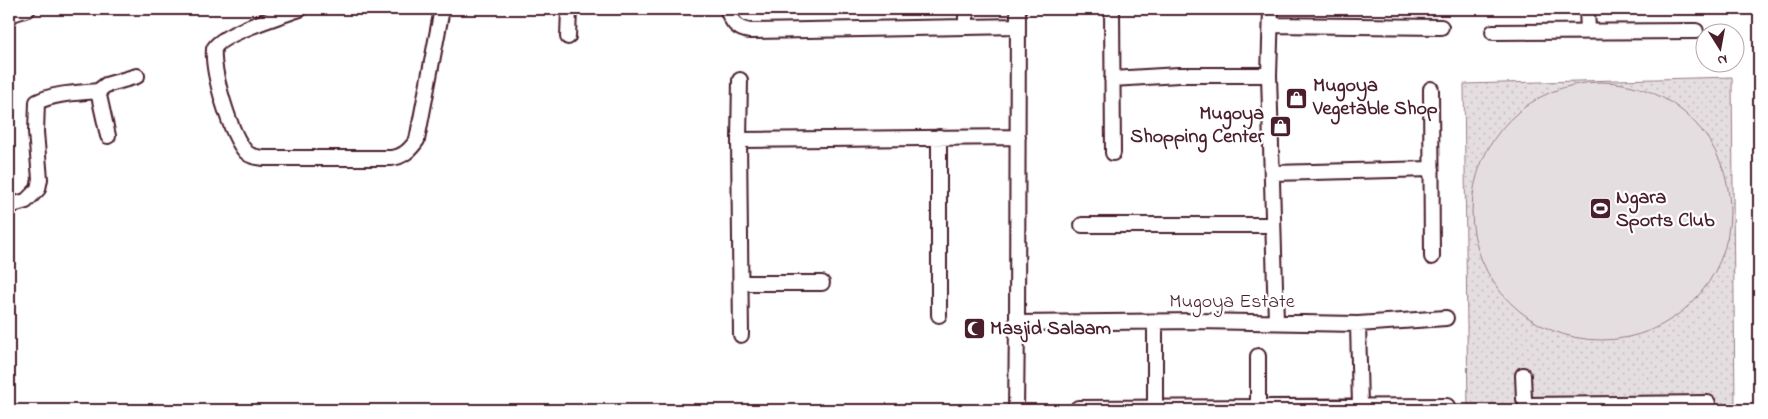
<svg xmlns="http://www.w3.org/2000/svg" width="1768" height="419" font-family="'Indie Flower',sans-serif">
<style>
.park{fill:url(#park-dots);stroke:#987e86}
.pitch{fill:#e5dee0;stroke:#987e86}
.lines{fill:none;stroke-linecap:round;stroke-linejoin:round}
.minor-casing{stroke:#4a1f2b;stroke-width:18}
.minor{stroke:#fff;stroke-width:14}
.labels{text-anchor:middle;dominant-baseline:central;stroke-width:4.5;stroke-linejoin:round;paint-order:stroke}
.poi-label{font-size:20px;font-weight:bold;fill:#4a1f2b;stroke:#fff;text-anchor:start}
.street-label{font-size:20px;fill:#4a1f2b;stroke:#fff}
</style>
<defs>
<pattern id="park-dots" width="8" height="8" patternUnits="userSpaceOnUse" patternTransform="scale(1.25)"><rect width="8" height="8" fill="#e5dee0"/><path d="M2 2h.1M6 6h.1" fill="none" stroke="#c6bec0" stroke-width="1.8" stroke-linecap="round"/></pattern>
</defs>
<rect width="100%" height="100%" fill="#fff"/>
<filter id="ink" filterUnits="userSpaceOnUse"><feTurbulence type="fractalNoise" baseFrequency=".02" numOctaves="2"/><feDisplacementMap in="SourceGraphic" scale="10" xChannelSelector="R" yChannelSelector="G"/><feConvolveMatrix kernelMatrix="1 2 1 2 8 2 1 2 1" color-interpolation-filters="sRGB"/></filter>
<g filter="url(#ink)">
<!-- park -->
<path class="park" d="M1732,77L1735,410H1468L1464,84Z"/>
<!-- pitch -->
<path class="pitch" d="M1472 211a129 129 0 1 1 258 0a129 129 0 1 1-258 0Z"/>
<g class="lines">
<defs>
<path id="minor" d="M300,9C283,15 220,34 214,49C212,72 230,134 246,152C251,157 257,157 264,158H391C403,157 410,150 417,140L442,9
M727,9C732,22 736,29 750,31L1018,26
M966,9V26
M1112,9L1113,153
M1271,9L1269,75L1276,322
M1587,9L1588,31
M9,15L28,9
M1271,25L1441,27
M1493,32L1696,31
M568,37L569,9
M1112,79L1179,75H1269
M1431,89L1432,257
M98,91L106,85L137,76
M939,137V315
M739,140L740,80
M1273,173L1432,169
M9,206L26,201L38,189L40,179L36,132L37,102C55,93 78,93 98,91L108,136
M1082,225H1272
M741,283H822
M1017,323L1198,321L1358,324L1446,318
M1358,324L1360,406
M741,335L739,140L1018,137
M1523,375L1524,399L1527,405L1708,403
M1258,406V356
M1155,407V322
M1078,408L1447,406
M1016,410L1017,323L1018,9"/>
</defs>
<!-- minor casing -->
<use href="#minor" class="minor-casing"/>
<!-- minor -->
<use href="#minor" class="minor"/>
</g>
</g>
<!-- icons -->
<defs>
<symbol id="shop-square" viewBox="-11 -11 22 22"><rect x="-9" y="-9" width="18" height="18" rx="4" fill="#4a1f2b" stroke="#fff"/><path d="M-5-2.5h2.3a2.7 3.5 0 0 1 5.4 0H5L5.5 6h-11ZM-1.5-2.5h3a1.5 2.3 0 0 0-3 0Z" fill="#fff"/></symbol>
<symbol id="stadium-square" viewBox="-11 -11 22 22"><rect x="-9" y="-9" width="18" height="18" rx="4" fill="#4a1f2b" stroke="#fff"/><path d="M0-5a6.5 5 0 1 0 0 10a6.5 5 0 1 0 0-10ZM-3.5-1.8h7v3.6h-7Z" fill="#fff"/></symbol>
<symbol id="mosque-square" viewBox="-11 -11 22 22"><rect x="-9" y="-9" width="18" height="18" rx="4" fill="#4a1f2b" stroke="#fff"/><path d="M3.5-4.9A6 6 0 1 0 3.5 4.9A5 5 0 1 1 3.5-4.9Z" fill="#fff"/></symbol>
</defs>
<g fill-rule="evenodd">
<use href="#shop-square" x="1284" y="86" width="25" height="25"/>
<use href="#shop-square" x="1268" y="114" width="25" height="25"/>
<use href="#stadium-square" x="1588" y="196" width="25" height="25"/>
<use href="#mosque-square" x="962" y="316" width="25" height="25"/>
</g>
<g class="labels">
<!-- poi labels -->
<g class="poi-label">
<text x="1313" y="86">Mugoya<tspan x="1313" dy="23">Vegetable Shop</tspan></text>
<text x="1264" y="114" text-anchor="end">Mugoya<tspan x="1264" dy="23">Shopping Center</tspan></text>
<text x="1616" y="198">Ngara<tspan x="1616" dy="23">Sports Club</tspan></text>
<text x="990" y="329">Masjid Salaam</text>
</g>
<!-- street labels -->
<g class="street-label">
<text x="1232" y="302">Mugoya Estate</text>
</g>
</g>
<!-- margin -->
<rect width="1768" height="419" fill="none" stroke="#fff" stroke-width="30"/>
<rect x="15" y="15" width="1738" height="389" fill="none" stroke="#4a1f2b" stroke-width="2" filter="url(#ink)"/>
<!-- north arrow -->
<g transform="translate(1720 48) rotate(169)"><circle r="24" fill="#ffffff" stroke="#b7a5aa"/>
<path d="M0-4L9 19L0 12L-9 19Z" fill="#4a1f2b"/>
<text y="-8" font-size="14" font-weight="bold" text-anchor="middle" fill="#4a1f2b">N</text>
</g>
</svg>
